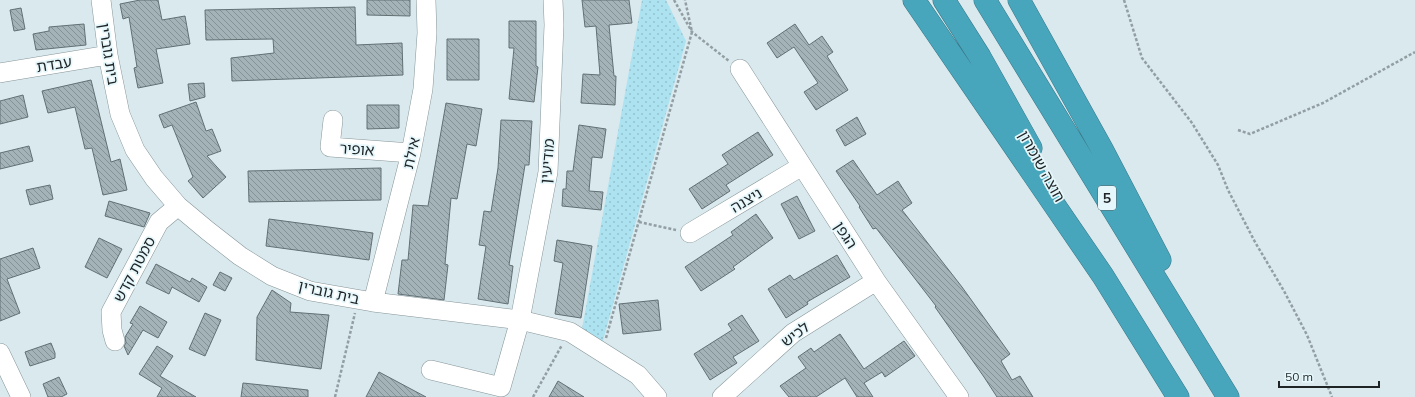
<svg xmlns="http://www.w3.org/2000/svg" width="1415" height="397" font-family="Mulish,'Noto Sans Hebrew',sans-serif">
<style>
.grass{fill:url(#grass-dots)}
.building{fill:url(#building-back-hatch);stroke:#627074}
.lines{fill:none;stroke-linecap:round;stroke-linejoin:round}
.minor-casing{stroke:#869599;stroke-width:20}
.highway-casing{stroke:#397888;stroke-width:23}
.path{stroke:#929ea2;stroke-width:2.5;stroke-dasharray:3 2;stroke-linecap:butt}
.minor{stroke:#fff;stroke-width:19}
.highway{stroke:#48a6bc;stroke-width:22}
.labels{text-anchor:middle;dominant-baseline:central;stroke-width:3.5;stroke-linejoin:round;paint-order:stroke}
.shield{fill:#e6f7fb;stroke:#5a6366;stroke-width:1}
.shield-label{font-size:14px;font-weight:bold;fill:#1e2426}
.street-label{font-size:15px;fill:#1e2426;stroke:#e6f7fb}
</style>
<defs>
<pattern id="grass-dots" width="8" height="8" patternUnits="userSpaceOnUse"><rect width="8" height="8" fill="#ade2f0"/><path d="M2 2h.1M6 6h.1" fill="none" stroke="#94c2ce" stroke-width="1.8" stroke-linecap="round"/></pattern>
<pattern id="building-back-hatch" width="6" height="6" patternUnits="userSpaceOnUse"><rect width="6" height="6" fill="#a3b3b7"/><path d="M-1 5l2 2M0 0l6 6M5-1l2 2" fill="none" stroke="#849195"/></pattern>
</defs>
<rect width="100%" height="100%" fill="#d9e9ee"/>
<!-- grass -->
<path class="grass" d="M642,0H666L686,41L602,344L582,329Z"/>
<!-- building -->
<path class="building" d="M140,0H158L162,20L185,16L190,44L156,49L163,83L138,88L134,68L137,67L129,17L123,19L120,4Z
M367,0H410V16L367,15Z
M582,0H629L632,23L609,25L614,76H616L615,105L581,103L583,74L600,75L596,26L585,27Z
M355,7L356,45L402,43L403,75L232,81L231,58L274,53L273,39L206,40L205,10Z
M21,8L25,29L14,31L10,10Z
M509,21H536V66L538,67L534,102L509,99L514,48H509Z
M84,24L86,45L36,50L33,34L49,31V27Z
M795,24L809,45L822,36L833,52L827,56L848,90L816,110L804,92L818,83L794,47L777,58L767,43Z
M447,39H479V80H447Z
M91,80L111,162L120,159L127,190L103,195L92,148L85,149L75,107L48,113L42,91Z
M204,83L205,97L190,101L188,84Z
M23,95L28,117L0,124V101Z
M196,102L206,131L212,129L221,151L207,156L226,177L203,198L188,181L193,177L172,125L164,128L159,115Z
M446,103L482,109L476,146L467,144L457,199L451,198L445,264L448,265L444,300L398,294L402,260H408L413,205L428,206Z
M367,105H399V128L367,129Z
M857,117L866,134L845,146L836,130Z
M501,120L532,121L529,165H525L509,265L513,266L508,304L478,299L486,246L479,245L484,211L491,212L498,168Z
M579,125L606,129L602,158L592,157L589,191L603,192L601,210L562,206L563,189H566L567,171H573Z
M758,132L773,155L726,185L730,191L702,209L689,189L728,164L722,155Z
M29,146L33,161L0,169V153Z
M853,160L877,195L898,181L912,203L902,210L962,287L1010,354L1001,361L1012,380L1020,376L1033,397H997L984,377L935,307L936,306L876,228L873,229L859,207L860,206L836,171Z
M381,168V200L249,202L248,171Z
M50,185L53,199L30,205L26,190Z
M797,196L815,231L799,239L781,204Z
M109,201L150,213L144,227L105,216Z
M756,214L773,238L733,267L735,269L701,291L685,267L733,235L731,232Z
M269,219L373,233L369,260L266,246Z
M99,238L122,249L107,278L85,267Z
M557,240L592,246L581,318L555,314L563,263L554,261Z
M33,248L40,268L7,279L20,313L0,321V259Z
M837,255L850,277L807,302L808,304L786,318L768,289L790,275L794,280Z
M156,264L190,282L192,278L207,287L199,302L172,287L169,294L146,283Z
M220,272L232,278L225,291L213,285Z
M272,290L291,303L290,312L329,315L321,369L256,360L257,317Z
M658,300L661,330L623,334L619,304Z
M140,306L167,322L158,338L143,330L128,355L124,346L126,343L125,337L133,324L130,323Z
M205,313L221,320L205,356L189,349Z
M742,315L759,341L733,357L737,363L710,380L694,354L732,330L728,324Z
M840,334L864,369L904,341L915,356L885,377L882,372L864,383L873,397H857L845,378L816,397H789L780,386L806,368L798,357L811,348L814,352Z
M51,343L55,353V358L30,366L25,352Z
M157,346L173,356L160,376L196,397H157L162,388L139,374Z
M379,372L426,397H366Z
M59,377L67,394L61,397H48L43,384Z
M558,381L584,397H549Z
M243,383L308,390V397H241Z"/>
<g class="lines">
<defs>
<path id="minor" d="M101,0L108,55L120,114L135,150L154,178L178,206L208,231L240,256L272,276L310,291L373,302L520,320L570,332L638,375L657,397
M740,69L876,281L959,397
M0,73L108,55
M333,120L330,147L411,153
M690,233L802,166
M373,302L411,153L423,89L427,33L426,0
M115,341L112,330L111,312L159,222L178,206
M0,353L21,397
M431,370L501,387L520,320L548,172L554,25L553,0
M722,397L793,333L876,281"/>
<path id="highway" d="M914,0L1103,276L1178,397
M944,0L980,57L1031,148
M985,0L1228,397
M1019,0L1102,149L1160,260"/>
</defs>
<!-- minor casing -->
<use href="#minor" class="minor-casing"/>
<!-- highway casing -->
<use href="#highway" class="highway-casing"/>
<!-- path -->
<path class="path" d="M674,0L692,32L729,61
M1124,0L1142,58L1192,123L1218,165L1228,190L1255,242L1284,291L1307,335L1332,397
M1238,130L1250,134L1323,103L1415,52
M639,222L676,230
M606,338L692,32L685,0
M335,397L355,313
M533,397L562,345"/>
<!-- minor -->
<use href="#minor" class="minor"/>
<!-- highway -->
<use href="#highway" class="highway"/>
</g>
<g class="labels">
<!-- shield labels -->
<rect class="shield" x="1098" y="186" width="18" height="24" rx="3"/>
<g class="shield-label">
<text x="1107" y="198">5</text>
</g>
<!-- street labels -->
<g class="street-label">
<text transform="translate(109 54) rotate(81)">בית גוברין</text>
<text transform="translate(54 64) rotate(-9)">עבדת</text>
<text transform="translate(357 149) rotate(4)">אופיר</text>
<text transform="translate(411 153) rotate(-77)">אילת</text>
<text transform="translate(547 161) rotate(-85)">מודיעין</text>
<text transform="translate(1042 166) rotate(61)">חוצה שומרון</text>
<text transform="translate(746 200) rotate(-31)">ניצנה</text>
<text transform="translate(846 235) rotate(57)">הגפן</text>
<text transform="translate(134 269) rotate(-62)">סמטת קדש</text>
<text transform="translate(329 292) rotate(13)">בית גוברין</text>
<text transform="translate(795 334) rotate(-37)">לכיש</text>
</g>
</g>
<!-- scale -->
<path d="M1279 381v6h100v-6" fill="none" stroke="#1e2426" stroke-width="2"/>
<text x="1285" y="381" font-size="12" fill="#1e2426" stroke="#e6f7fb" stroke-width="3" paint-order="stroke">50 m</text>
</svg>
